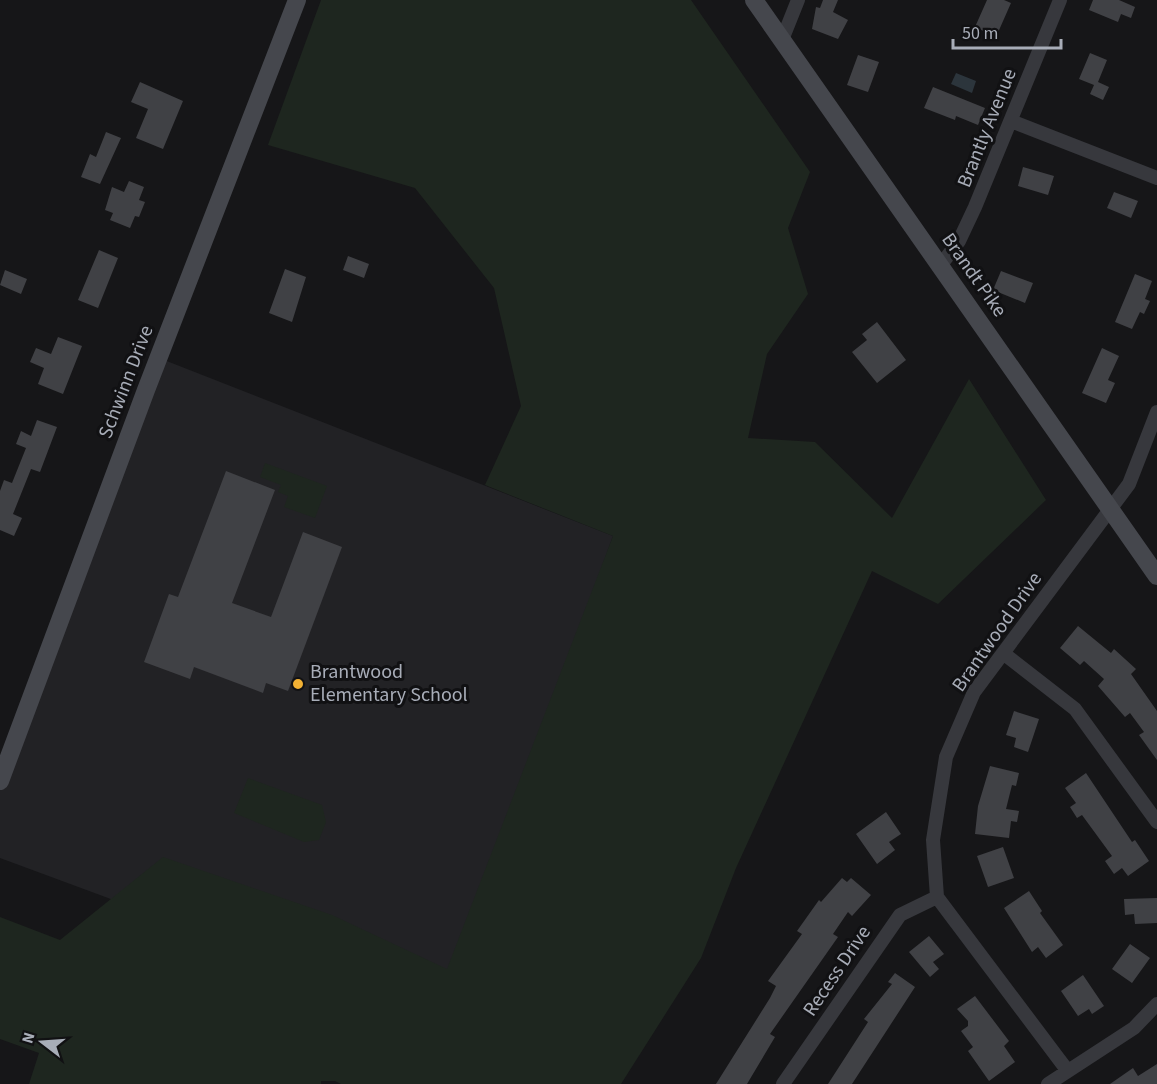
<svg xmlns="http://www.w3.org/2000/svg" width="1157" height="1084" font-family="'Source Sans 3',sans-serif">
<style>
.built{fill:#222225}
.green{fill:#1e261f}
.water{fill:#2c353c}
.building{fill:#404145}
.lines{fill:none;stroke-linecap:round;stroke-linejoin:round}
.street{stroke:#37383d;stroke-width:14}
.secondary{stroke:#45474d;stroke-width:18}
.poi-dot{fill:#f2b134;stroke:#111113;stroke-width:2}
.labels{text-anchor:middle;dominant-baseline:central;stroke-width:6;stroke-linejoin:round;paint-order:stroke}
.street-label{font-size:20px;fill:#a8adb8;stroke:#111113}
.poi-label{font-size:20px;fill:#a8adb8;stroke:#111113;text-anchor:start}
</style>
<rect width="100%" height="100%" fill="#161618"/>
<!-- built -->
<path class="built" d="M159,358L613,536L438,1020L0,858V781Z"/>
<!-- green -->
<path class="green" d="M321,0H691L810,172L788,228L808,294L767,354L748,438L815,442L892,518L969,379L1046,500L938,604L872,571L736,868L701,958L621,1084H341L335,1081H321V1084H29L39,1053L0,1039V917L60,940L163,857L332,915L447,969L613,536L485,485L521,406L494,288L415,188L268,145Z
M265,463L327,486L315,518L284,507L288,496L278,492L281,485L260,477Z
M248,778L322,805L326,822L319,840L304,842L234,813Z"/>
<!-- water -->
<path class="water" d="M956,73L976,81L972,93L951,84Z"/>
<!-- building -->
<path class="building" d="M823,0H838L833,12L848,20L838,39L812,29L816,7L820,8Z
M987,0H1004L1011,3L996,37L975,27Z
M1093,0H1119L1135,7L1131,18L1121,14L1118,22L1089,10Z
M1090,53L1107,60L1098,82L1109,87L1103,100L1090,94L1094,85L1079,79Z
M858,55L879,62L868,92L847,85Z
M140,82L183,101L163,149L136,138L148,109L131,102Z
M933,87L985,108L978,125L956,116L955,120L924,108Z
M106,132L121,138L100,184L81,177L90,154L96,157Z
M1023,167L1054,176L1048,195L1018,186Z
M129,181L144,187L139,200L145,202L139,217L135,216L130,228L110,220L113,213L105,210L112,187L124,192Z
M1114,192L1138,201L1131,218L1107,208Z
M99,250L118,258L98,308L78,300Z
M348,256L369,264L364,278L343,270Z
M285,269L306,277L292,322L269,313Z
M5,270L27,279L21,294L0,285Z
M1001,271L1033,283L1025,303L993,290Z
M1135,274L1152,281L1145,299L1150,301L1144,314L1140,312L1132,329L1115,322Z
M877,322L906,360L877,383L852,352L867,340L862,334Z
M58,337L82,346L63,394L38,384L44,368L30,362L36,348L51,354Z
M1102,348L1119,356L1108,380L1115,383L1106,403L1082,393Z
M37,420L57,427L40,472L31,469L13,514L22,518L14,536L0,530V491L4,480L12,483L26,448L16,444L21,431L31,436Z
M226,471L275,490L232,603L271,617L303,532L342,547L288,691L266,683L263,693L194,667L190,679L144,662L169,594L178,597Z
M1078,626L1111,653L1114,649L1136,669L1131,674L1157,711V760L1139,735L1144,732L1130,713L1125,717L1098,686L1104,679L1084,661L1080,665L1060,648Z
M1014,711L1039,719L1028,752L1014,747L1016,738L1006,735Z
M990,766L1019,773L1016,786L1012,785L1006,809L1019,811L1017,822L1011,821L1009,838L975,834L978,806Z
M1086,773L1132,842L1135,840L1149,861L1128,876L1122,868L1114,874L1105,861L1112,856L1082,815L1077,818L1070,807L1076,803L1065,788Z
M886,812L901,834L889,842L895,850L877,864L856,834Z
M1003,847L1014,878L988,887L977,856Z
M842,878L847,882L851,878L871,895L852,916L848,912L833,934L838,937L770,1034L775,1037L747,1084H716L770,998L776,986L768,981L802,934L797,931L819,900L821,902Z
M1029,891L1042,911L1040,913L1063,945L1046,958L1038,947L1032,952L1004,908Z
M1157,898V923L1135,924L1134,914L1125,915L1124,899Z
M929,936L944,954L933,962L939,969L930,977L909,952Z
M1130,944L1150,958L1132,983L1112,969Z
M895,973L915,987L852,1084H828L868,1022L864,1019L892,984L888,982Z
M1083,975L1104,1006L1092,1014L1089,1009L1078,1016L1061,991Z
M975,996L1009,1041L1004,1046L1015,1062L989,1081L968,1051L973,1047L961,1031L968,1026V1021L957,1009Z
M1157,1064V1084H1110L1133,1068L1138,1076Z"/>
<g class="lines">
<!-- street -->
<path class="street" d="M782,40L798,0
M1011,121L1157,178
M940,266L959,241L975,207L1060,0
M1003,653L1075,709L1157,822
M1067,1070L937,897L933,840L946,757L974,692L1129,484L1157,412
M783,1084L900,915L937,897
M1048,1084L1134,1028L1157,1004"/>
<!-- secondary -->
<path class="secondary" d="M754,0L1157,576
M0,781L146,390L297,0"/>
</g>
<!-- markers -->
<circle class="poi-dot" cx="298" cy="684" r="6"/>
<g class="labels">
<!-- street labels -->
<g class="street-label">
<text transform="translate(987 128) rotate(-68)">Brantly Avenue</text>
<text transform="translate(974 275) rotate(55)">Brandt Pike</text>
<text transform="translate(126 382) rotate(-69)">Schwinn Drive</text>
<text transform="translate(997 632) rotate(-55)">Brantwood Drive</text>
<text transform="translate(837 971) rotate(-56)">Recess Drive</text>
</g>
<!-- poi labels -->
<g class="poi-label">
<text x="310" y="672">Brantwood<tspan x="310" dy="23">Elementary School</tspan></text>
</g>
</g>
<!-- north arrow -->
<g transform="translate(42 1042) rotate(287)" stroke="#111113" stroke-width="4.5" paint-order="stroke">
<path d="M0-4.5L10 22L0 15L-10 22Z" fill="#a8adb8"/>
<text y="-9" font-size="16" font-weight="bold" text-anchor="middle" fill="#a8adb8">N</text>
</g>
<!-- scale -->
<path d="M953 39v9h108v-9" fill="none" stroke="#a8adb8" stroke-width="3"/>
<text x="962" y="39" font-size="18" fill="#a8adb8" stroke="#111113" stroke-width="4.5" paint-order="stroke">50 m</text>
</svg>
